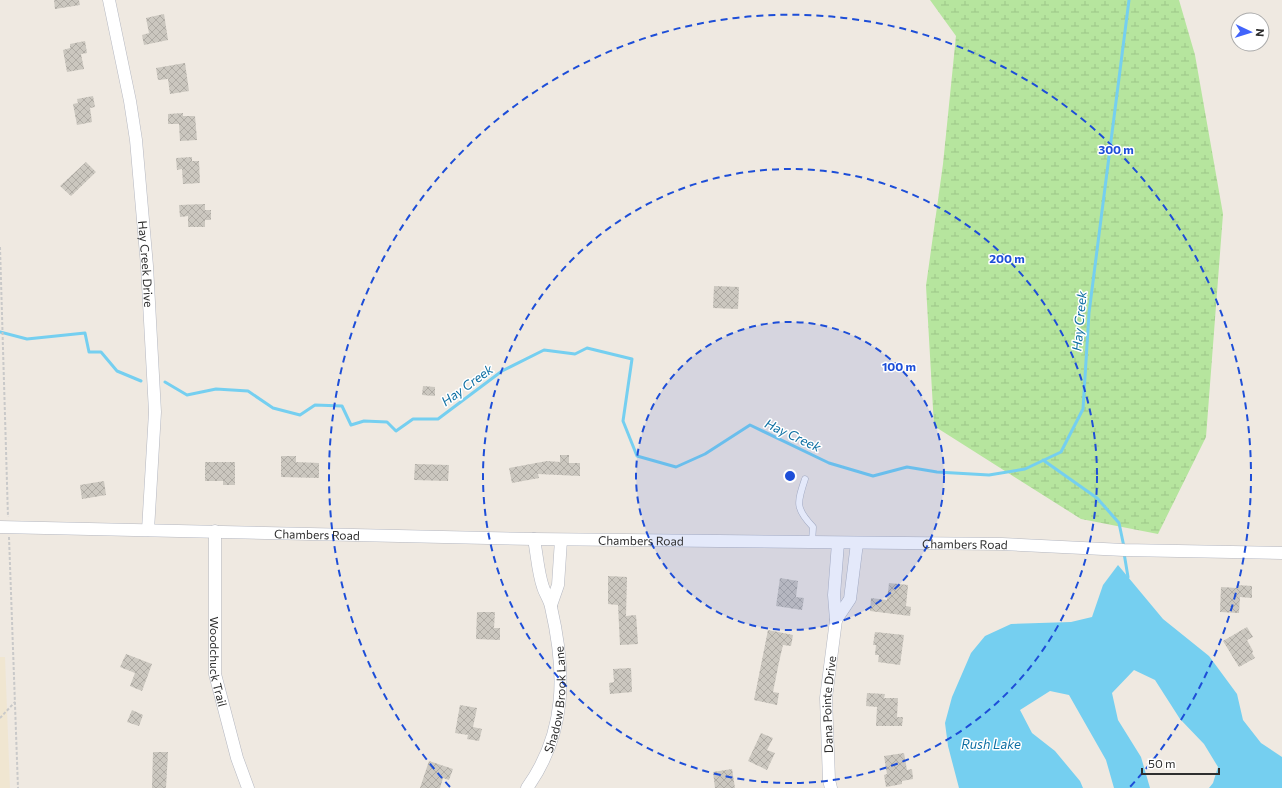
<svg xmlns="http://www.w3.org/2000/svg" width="1282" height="788" font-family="Commissioner,sans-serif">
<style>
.education{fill:#f0e6d1}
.wetland{fill:url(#wetland-marsh)}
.water{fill:#75cff0}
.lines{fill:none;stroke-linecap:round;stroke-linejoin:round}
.stream{stroke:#75cff0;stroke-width:3}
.building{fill:url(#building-cross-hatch)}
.service-casing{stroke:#b4b7c1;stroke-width:7}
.minor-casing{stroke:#b4b7c1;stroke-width:13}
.path{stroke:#c9c9c9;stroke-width:2;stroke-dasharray:3 2;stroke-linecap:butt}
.service{stroke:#fff;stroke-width:6}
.minor{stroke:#fff;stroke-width:12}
.ring{fill:none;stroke:#1d4ed8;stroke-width:2;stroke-dasharray:7 5}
.labels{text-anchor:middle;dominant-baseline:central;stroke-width:3;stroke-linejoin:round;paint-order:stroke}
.street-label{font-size:12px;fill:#2e2e2e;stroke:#fff}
.water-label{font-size:13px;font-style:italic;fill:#0d6fa3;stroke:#fff}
.centre{fill:#1d4ed8;stroke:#fff;stroke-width:2}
.ring-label{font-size:12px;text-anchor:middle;font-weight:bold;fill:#1d4ed8;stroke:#fff;stroke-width:3;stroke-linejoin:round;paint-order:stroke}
</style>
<defs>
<pattern id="wetland-marsh" width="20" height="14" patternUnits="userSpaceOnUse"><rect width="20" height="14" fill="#b6e59e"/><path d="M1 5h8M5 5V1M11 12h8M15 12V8" fill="none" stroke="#9dc588"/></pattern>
<pattern id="building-cross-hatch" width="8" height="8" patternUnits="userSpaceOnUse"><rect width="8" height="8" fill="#cbc7bf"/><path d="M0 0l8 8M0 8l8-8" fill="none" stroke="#afaba4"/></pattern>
</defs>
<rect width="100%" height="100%" fill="#efe9e1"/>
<!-- education -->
<path class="education" d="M0,657H5L10,788H0Z"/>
<!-- wetland -->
<path class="wetland" d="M930,0H1179L1195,55L1223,214L1206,437L1158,534L1081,519L934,426L926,286L943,164L956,36Z"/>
<!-- water -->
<path class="water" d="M1118,565L1163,619L1209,656L1237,694L1243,720L1261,743L1282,757V788H1209L1213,783L1218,767L1204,744L1180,719L1155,680L1134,670L1112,693L1118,720L1141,757L1150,788H1114L1106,760L1069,695L1050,691L1020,710L1032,733L1055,751L1080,781L1083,788H959L948,746L945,723L952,697L971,653L985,636L1011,624L1071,622L1092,617L1103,585Z"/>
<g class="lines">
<!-- stream -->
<path class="stream" d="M0,332L27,339L85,333L89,352H101L117,371L141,381
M165,382L187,395L216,389L248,391L273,408L300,415L315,405L342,406L351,425L364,421L387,422L396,431L413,419H438L502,371L544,350L575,354L587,348L632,359L623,421L637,456L676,467L705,454L750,425L829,463L873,476L907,467L937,472L989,475L1025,469L1061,452L1083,409L1089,313L1129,0
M1043,460L1097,498L1119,523L1124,547
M1124,553L1128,577"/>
</g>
<!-- building -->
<path class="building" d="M54,0H79L80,5L55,9Z
M164,14L168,40L144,45L142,35L149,33L146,18Z
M85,41L87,53L81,54L84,69L67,72L63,50L70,48V44Z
M185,63L189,91L170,94L168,79L158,80L156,68Z
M93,96L95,107L90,108L92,122L77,125L73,104L78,103L77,99Z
M183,113V116H195L197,140L180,141L179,124H168V114Z
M192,157V161H199L200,183L183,184L182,169L177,170L176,158Z
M86,162L96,172L71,196L60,186Z
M205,204V210H211V220H205V227H188V216L180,217L179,205Z
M714,286L739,287L738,309L713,308Z
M423,386L435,387V396L422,395Z
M560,455H569V463H580V476L538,474L539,478L512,483L509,468L547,461L560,462Z
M281,456H296V462L319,463V478L281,477Z
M205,462H235V485H223V481H205Z
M415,464L449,465L448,481L414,480Z
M104,481L106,495L82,499L80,485Z
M608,576L627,577L626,616L636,615L638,644L620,645L618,605L608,604Z
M780,578L798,581L796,597L804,598L802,610L776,606Z
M889,583L908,585L906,606L911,607L910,616L870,611L871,598L887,600Z
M1237,585L1252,586V598L1240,597L1239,613L1220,612L1221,587L1237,588Z
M477,612H495L494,628H500V640L476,639Z
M1247,627L1253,637L1247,640L1253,651L1252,653L1255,658L1239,667L1223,641Z
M768,630L793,635L791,646L783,645L779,662L773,692L779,693L777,705L754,700Z
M875,632L904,635L900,665L878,662L879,655H875L876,645H873Z
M126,654L152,664L142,691L130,686L135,673L120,667Z
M631,668L632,692L610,694L609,683L614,682L613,669Z
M867,693L885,694L884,698H898L897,717H903L902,726H876L877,707L866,706Z
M460,705L477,708L473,727L482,729L479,741L467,739L468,735L455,733Z
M132,710L143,715L139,726L127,722Z
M761,733L773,738L767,750L775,753L767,770L748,761Z
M153,752H168L166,788H152Z
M904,753L907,770L912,769L913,779L902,781V784L886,787L884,775L887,774L884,756Z
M429,761L453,769L449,780L443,778L440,788H420Z
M732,769L735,788H715L713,772Z"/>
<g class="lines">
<defs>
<path id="service" d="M805,479C797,503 795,508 813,527L812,542"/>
<g id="minor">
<path id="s1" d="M109,0L130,101L136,140L147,266L155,412L148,530"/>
<path id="s2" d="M0,527L534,539L1002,544L1124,550L1282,553"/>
<path id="s3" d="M215,531V674L237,758L248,788"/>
<path d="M551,605L558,585L561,540"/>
<path d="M836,620L850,599L857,543"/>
<path id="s4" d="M527,788C567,732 566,672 551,607C550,600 545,594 543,587C538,573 537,555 534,539"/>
<path id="s5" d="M831,788L829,780L826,698L836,620L834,595L838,543"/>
</g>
</defs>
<!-- service casing -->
<use href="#service" class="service-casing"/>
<!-- minor casing -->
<use href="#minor" class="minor-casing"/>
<!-- path -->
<path class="path" d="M0,247L8,517
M9,537L18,788
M0,718L15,702"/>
<!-- service -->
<use href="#service" class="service"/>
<!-- minor -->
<use href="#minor" class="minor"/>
</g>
<!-- distance rings -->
<circle cx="790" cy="476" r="154" fill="#1d4ed8" fill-opacity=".12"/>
<g class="ring">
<circle cx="790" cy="476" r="154"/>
<circle cx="790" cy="476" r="307"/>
<path d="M450 787A461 461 0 1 1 1130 787"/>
</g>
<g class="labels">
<!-- street labels -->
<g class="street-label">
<text stroke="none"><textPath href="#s1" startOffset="267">Hay Creek Drive</textPath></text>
<text stroke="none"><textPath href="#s2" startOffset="317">Chambers Road</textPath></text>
<text stroke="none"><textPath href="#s2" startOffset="641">Chambers Road</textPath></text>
<text stroke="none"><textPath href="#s2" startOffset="965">Chambers Road</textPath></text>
<text stroke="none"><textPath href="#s3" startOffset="131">Woodchuck Trail</textPath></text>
<text stroke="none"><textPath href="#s4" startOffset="95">Shadow Brook Lane</textPath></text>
<text stroke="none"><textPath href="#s5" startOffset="84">Dana Pointe Drive</textPath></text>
</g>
<!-- water labels -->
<g class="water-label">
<text transform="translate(1079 321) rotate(-85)">Hay Creek</text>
<text transform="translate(467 385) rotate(-36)">Hay Creek</text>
<text transform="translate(793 435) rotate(25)">Hay Creek</text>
<text x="991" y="744">Rush Lake</text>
</g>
</g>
<circle cx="790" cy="476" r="6" class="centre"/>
<g class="ring-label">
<text x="1116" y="154">300 m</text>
<text x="1007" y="263">200 m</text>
<text x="899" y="371">100 m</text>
</g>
<!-- north arrow -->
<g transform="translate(1250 32) rotate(94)"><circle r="19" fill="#ffffff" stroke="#ababab"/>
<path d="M0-3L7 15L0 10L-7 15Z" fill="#4264fb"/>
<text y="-6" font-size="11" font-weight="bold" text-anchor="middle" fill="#2e2e2e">N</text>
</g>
<!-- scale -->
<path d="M1142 768v6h77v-6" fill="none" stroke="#2e2e2e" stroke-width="2"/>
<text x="1148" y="768" font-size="12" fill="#2e2e2e" stroke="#ffffff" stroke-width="3" paint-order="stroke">50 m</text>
</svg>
